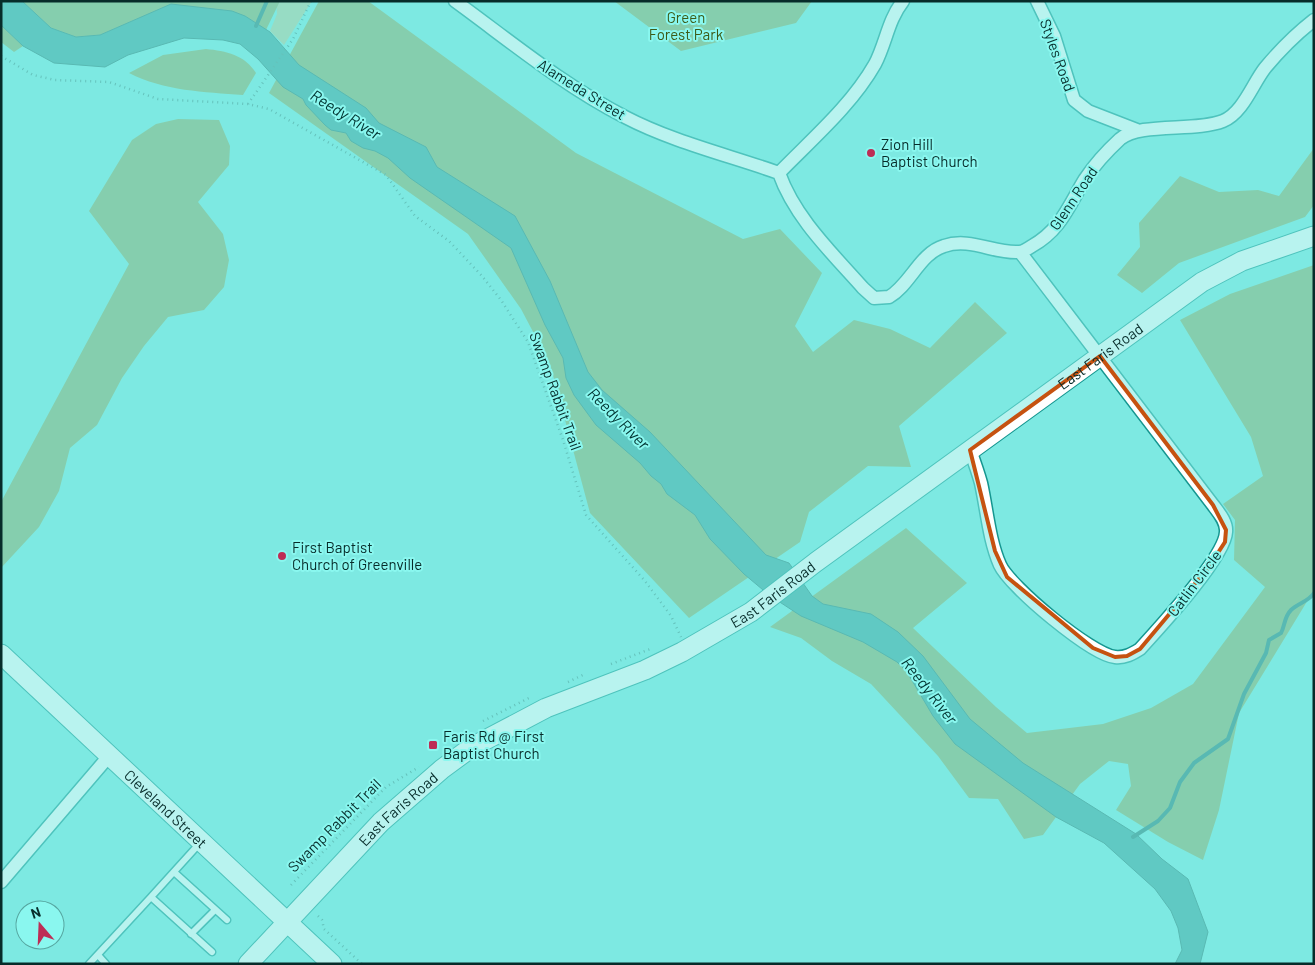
<svg xmlns="http://www.w3.org/2000/svg" width="1315" height="965" font-family="Barlow,sans-serif">
<style>
.green{fill:#b6cda0}
.forest{fill:#8fae6f}
.water{fill:#3ca39d;stroke:#2c7f7a}
.lines{fill:none;stroke-linecap:round;stroke-linejoin:round}
.stream{stroke:#2c7f7a;stroke-width:4}
.lane-casing{stroke:#159690;stroke-width:9}
.street-casing{stroke:#159690;stroke-width:15}
.secondary-casing{stroke:#159690;stroke-width:21}
.path{stroke:#47938e;stroke-width:2.5;stroke-dasharray:1 4;stroke-linecap:butt}
.lane{stroke:#fff;stroke-width:6}
.street{stroke:#fff;stroke-width:12}
.secondary{stroke:#fff;stroke-width:19}
.marked{fill:none;stroke:#c65210;stroke-width:4;stroke-linejoin:round}
.poi-dot{fill:#bd2d55;stroke:#8af7ef;stroke-width:2}
.labels{text-anchor:middle;dominant-baseline:central;stroke-width:4;stroke-linejoin:round;paint-order:stroke}
.park-label{font-size:15px;fill:#3d5a17;stroke:#8af7ef}
.street-label{font-size:15px;fill:#072c2a;stroke:#8af7ef}
.poi-label{font-size:15px;fill:#072c2a;stroke:#8af7ef;text-anchor:start}
.water-label{font-size:16px;font-style:italic;fill:#013431;stroke:#8af7ef}
</style>
<rect width="100%" height="100%" fill="#7de9e2"/>
<!-- green -->
<path class="green" d="M276,1H312L284,45L270,31L277,14Z"/>
<!-- forest -->
<path class="forest" d="M22,1H280L266,30L245,16L211,9L196,8L137,19L100,35L76,37L51,28Z
M319,1H368L576,153L743,239L780,229L822,273L795,326L813,352L854,320L890,329L930,348L975,302L1007,333L899,426L911,467L868,466L809,512L800,542L689,618L590,513L550,364L521,309L468,234L269,93Z
M614,1H812L796,23L681,51Z
M1,25L23,46L14,52L1,42Z
M206,49C226,51 245,55 256,73L243,95C204,92 164,91 129,73L163,55Z
M178,119L219,120L230,146L229,165L198,202L223,234L229,260L224,287L204,310L168,317L144,346L122,378L97,425L70,448L59,491L39,527L1,568V502L129,264L89,211L132,140L156,124Z
M1314,148V205L1305,217L1179,263L1142,293L1117,275L1140,247L1139,223L1180,176L1219,192L1258,190L1279,196Z
M1314,265V590L1239,713L1219,810L1203,860L1168,842L1116,810L1131,786L1128,764L1109,761L1080,784L1043,835L1024,839L998,799L969,798L938,756L871,684L832,661L801,638L770,627L906,528L967,583L913,628L996,707L1027,733L1103,724L1151,708L1193,684L1265,587L1234,560L1235,520L1223,504L1263,476L1251,437L1180,320L1230,294Z"/>
<!-- water -->
<path class="water" d="M1,1H22L51,28L76,37L100,35L171,4L232,11L245,16L270,32L299,65L366,108L379,123L426,147L437,167L515,216L550,281L588,372L602,390L650,432L766,555L789,563L812,596L823,604L871,614L898,632L923,656L970,719L1023,763L1136,834L1162,859L1188,879L1208,932L1200,964H1175L1182,950L1178,928L1171,911L1155,889L1104,843L1056,817L955,744L933,716L907,672L897,662L863,642L801,616L769,595L744,574L710,539L695,515L667,494L661,484L651,476L640,463L596,425L574,395L566,378L563,358L545,325L511,248L410,178L388,158L375,151L363,148L351,141L346,133L331,130L325,125L306,105L303,99L283,87L258,59L240,44L223,40L184,38L128,55L105,67L54,63L23,46L1,25Z"/>
<g class="lines">
<!-- stream -->
<path class="stream" d="M256,26L267,1
M1133,837L1158,821L1170,808L1180,782L1194,763L1228,739L1244,694L1266,653L1269,640L1281,633C1285,626 1284,617 1291,610C1298,603 1308,602 1314,593"/>
<defs>
<path id="lane" d="M200,843L151,897L212,952
M174,872L227,920
M191,934L215,910
M98,955L106,964
M89,964L151,897"/>
<path id="street" d="M455,1C510,41 564,86 625,117C673,142 728,155 779,173
M1037,1L1054,36L1074,100L1088,111L1137,130
M779,173C795,218 832,253 863,288L874,298L889,297C910,285 920,253 944,246C970,237 995,254 1019,252C1023,252 1029,248 1032,246C1061,230 1069,205 1085,179C1095,164 1107,151 1120,139C1140,122 1195,132 1223,121C1243,113 1253,83 1265,68C1280,50 1296,34 1314,20
M779,173C812,139 851,106 875,64C886,43 888,20 903,1
M970,450C974,461 978,472 981,483C987,510 989,540 1000,565C1010,587 1092,655 1115,657C1125,658 1132,654 1140,649C1159,628 1225,557 1226,532C1227,522 1219,513 1213,505L1020,252
M1,882L109,756"/>
<g id="secondary">
<path id="s1" d="M1,654L332,964"/>
<path id="s2" d="M248,964L381,822L442,769L472,747L546,708L645,670L682,652L751,612L816,562L1202,282L1242,261L1314,236"/>
</g>
</defs>
<!-- lane casing -->
<use href="#lane" class="lane-casing"/>
<!-- street casing -->
<use href="#street" class="street-casing"/>
<!-- secondary casing -->
<use href="#secondary" class="secondary-casing"/>
<!-- path -->
<path class="path" d="M1,56L33,75L55,80L109,82L158,99L248,104L269,109L386,175L415,216L449,241L482,276L501,300L528,342L563,440L586,515L645,581L671,616L681,637
M248,104L293,39L311,1
M611,664L653,648
M568,682L585,674
M483,721L531,697
M291,885L386,787L419,767
M318,916L322,920L324,929L362,964"/>
<!-- lane -->
<use href="#lane" class="lane"/>
<!-- street -->
<use href="#street" class="street"/>
<!-- secondary -->
<use href="#secondary" class="secondary"/>
</g>
<!-- marked area -->
<path d="M0 0H1315V965H0ZM1100,356L1213,505L1226,530L1225,542L1208,568L1140,649L1127,656L1115,657L1093,648L1007,577L995,551L970,450Z" fill="#7de9e2" fill-opacity=".55" fill-rule="evenodd"/>
<path class="marked" d="M1100,356L1213,505L1226,530L1225,542L1208,568L1140,649L1127,656L1115,657L1093,648L1007,577L995,551L970,450Z"/>
<!-- markers -->
<g class="poi-dot">
<circle cx="871" cy="153" r="5"/>
<circle cx="282" cy="556" r="5"/>
<rect x="428" y="740" width="10" height="10" rx="2.5"/>
</g>
<g class="labels">
<!-- park labels -->
<g class="park-label">
<text x="686" y="17">Green<tspan x="686" dy="17">Forest Park</tspan></text>
</g>
<!-- street labels -->
<g class="street-label">
<text transform="translate(1058 55) rotate(70)">Styles Road</text>
<text transform="translate(582 89) rotate(32)">Alameda Street</text>
<text transform="translate(1073 198) rotate(-56)">Glenn Road</text>
<text stroke="none"><textPath href="#s2" startOffset="1056">East Faris Road</textPath></text>
<text transform="translate(556 391) rotate(70)">Swamp Rabbit Trail</text>
<text transform="translate(1194 583) rotate(-53)">Catlin Circle</text>
<text stroke="none"><textPath href="#s2" startOffset="651">East Faris Road</textPath></text>
<text stroke="none"><textPath href="#s1" startOffset="226">Cleveland Street</textPath></text>
<text stroke="none"><textPath href="#s2" startOffset="216">East Faris Road</textPath></text>
<text transform="translate(334 825) rotate(-45)">Swamp Rabbit Trail</text>
</g>
<!-- poi labels -->
<g class="poi-label">
<text x="881" y="144">Zion Hill<tspan x="881" dy="17">Baptist Church</tspan></text>
<text x="292" y="547">First Baptist<tspan x="292" dy="17">Church of Greenville</tspan></text>
<text x="443" y="736">Faris Rd @ First<tspan x="443" dy="17">Baptist Church</tspan></text>
</g>
<!-- water labels -->
<g class="water-label">
<text transform="translate(346 114) rotate(32)">Reedy River</text>
<text transform="translate(619 418) rotate(45)">Reedy River</text>
<text transform="translate(930 690) rotate(52)">Reedy River</text>
</g>
</g>
<!-- border -->
<rect width="1315" height="965" fill="none" stroke="#072c2a" stroke-width="5"/>
<!-- north arrow -->
<g transform="translate(40 925) rotate(341)"><circle r="24" fill="#8af7ef" stroke="#56a6a0"/>
<path d="M0-4L9 19L0 12L-9 19Z" fill="#bd2d55"/>
<text y="-8" font-size="14" font-weight="bold" text-anchor="middle" fill="#072c2a">N</text>
</g>
</svg>
